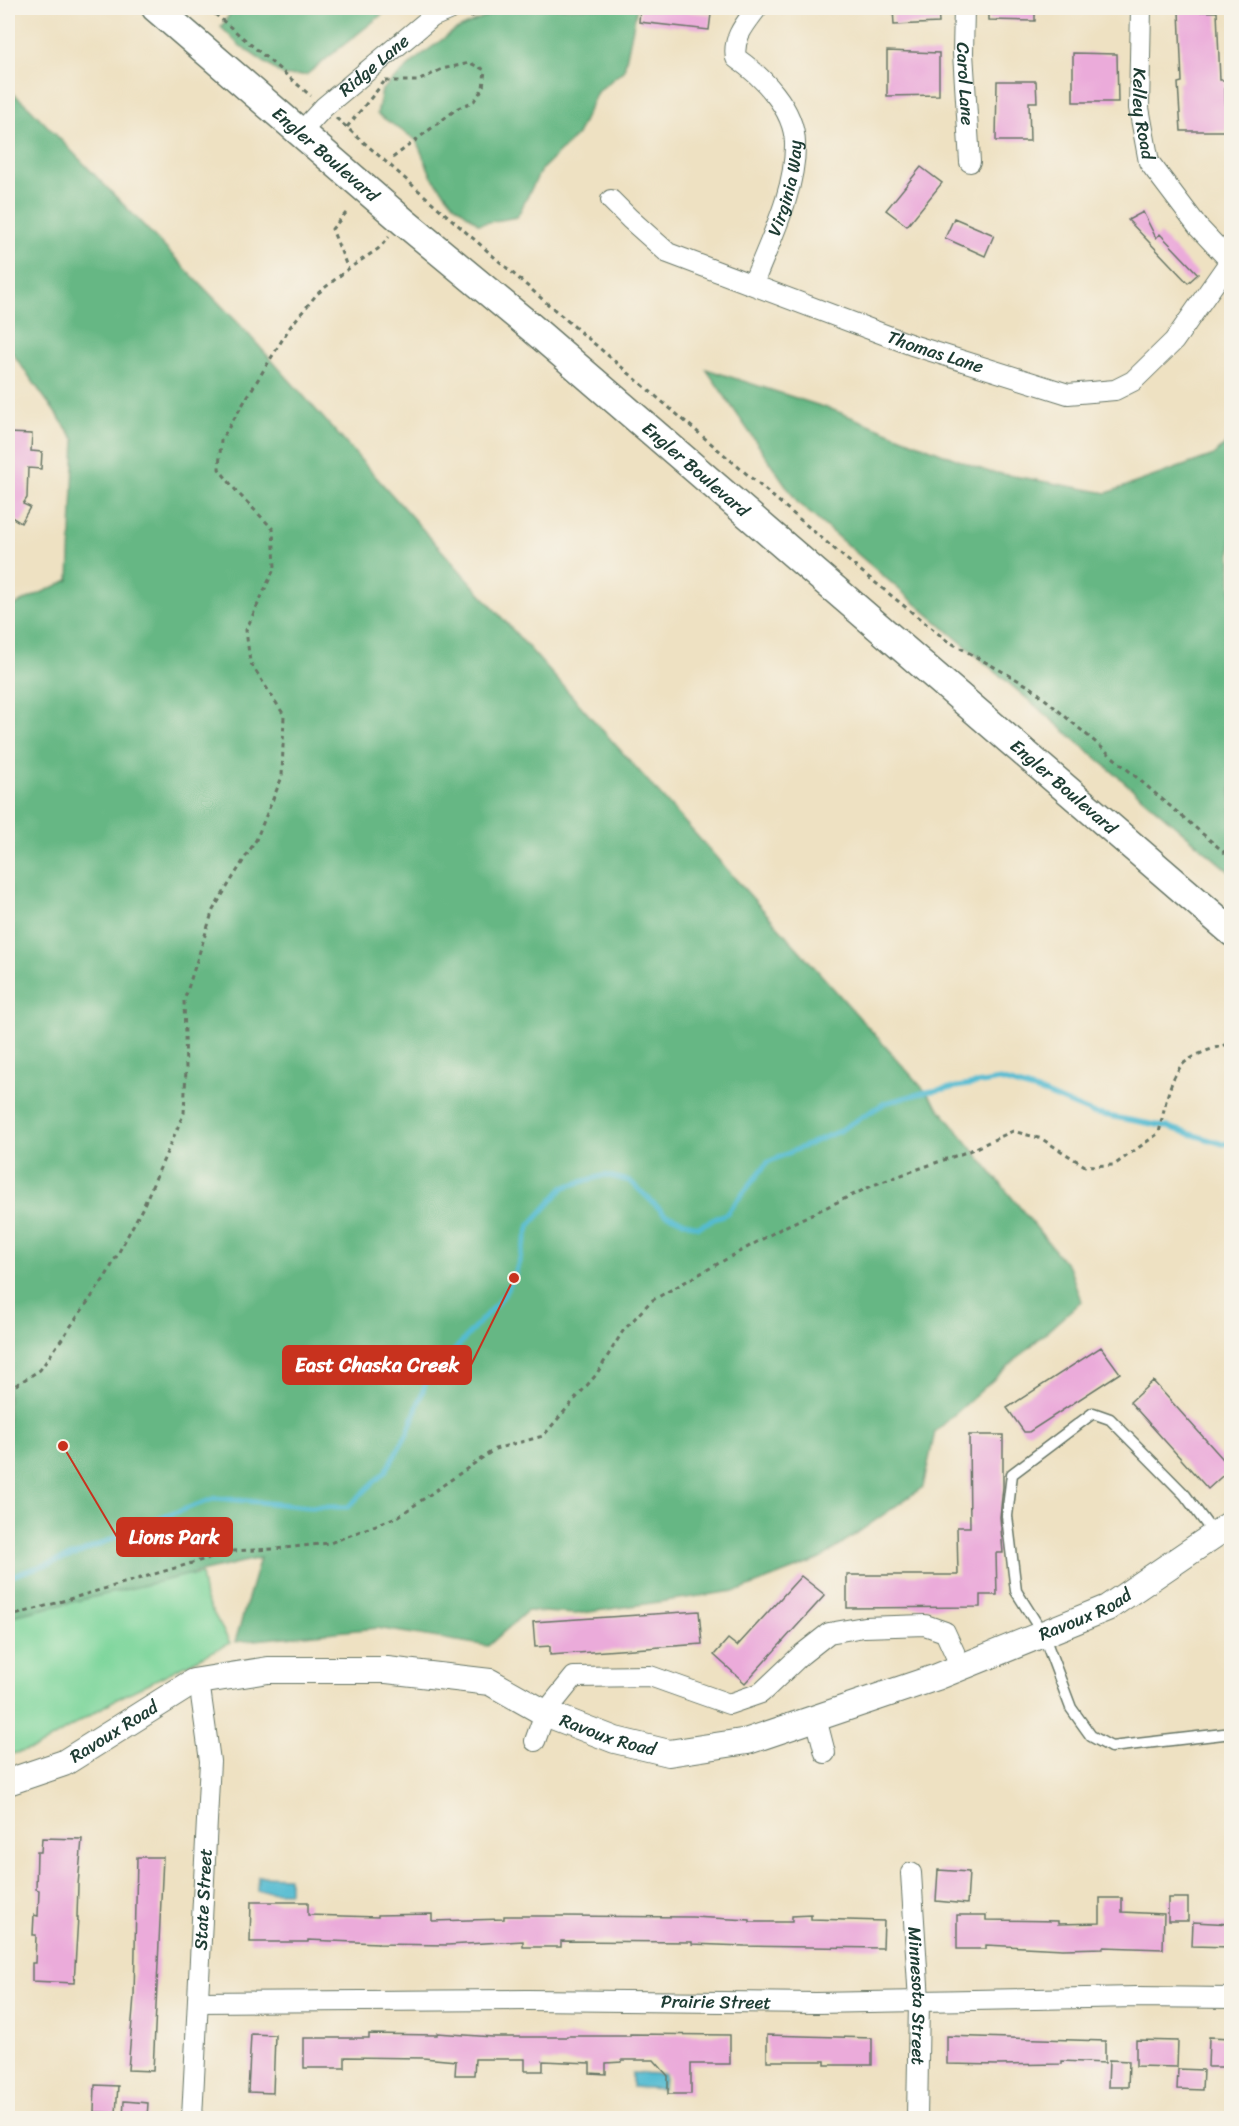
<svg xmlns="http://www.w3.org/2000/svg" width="1239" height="2126" font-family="Sriracha,sans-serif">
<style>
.green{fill:#7ed69c;stroke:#4e8a68;stroke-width:1.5}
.forest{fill:#66b784;stroke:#427a5c;stroke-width:1.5}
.water{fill:#54bcd2;stroke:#3a7c83;stroke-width:1.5}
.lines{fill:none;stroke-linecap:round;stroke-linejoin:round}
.stream{stroke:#54bcd2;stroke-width:5}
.building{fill:#ebabda}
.service-casing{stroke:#677666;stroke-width:13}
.minor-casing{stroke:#677666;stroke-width:22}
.tertiary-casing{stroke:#677666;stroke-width:28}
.secondary-casing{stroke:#677666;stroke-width:31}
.path{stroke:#677666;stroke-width:3;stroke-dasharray:4.5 4.5;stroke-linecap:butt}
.service{stroke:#fff;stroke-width:10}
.minor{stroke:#fff;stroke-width:20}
.tertiary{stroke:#fff;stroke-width:26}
.secondary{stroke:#fff;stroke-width:28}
.labels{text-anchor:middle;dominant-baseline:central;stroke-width:4.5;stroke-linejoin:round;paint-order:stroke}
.street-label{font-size:18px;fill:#1f3d34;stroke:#f7f3e8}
.leader{fill:none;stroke:#c8321e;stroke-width:2}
.callout-dot{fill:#c8321e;stroke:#f7f3e8;stroke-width:2}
.callout{fill:#c8321e;stroke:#c8321e;stroke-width:2}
.callout-label{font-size:20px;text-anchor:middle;font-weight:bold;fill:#fff}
</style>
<rect width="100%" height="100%" fill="#f7f3e8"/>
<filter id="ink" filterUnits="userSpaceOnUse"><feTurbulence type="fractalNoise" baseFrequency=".0167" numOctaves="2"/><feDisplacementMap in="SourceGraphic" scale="12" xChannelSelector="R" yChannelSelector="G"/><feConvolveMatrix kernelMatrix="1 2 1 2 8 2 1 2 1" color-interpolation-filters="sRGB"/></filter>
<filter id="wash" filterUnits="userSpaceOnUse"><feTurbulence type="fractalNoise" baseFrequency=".008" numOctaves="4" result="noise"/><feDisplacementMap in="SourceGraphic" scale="24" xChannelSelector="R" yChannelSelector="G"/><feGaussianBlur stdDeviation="1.35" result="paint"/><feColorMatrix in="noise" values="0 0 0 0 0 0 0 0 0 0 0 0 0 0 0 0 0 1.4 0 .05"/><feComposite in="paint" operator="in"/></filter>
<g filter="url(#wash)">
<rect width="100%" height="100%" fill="#eee1c2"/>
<!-- green -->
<path class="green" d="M8,1249L192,1576L201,1574L205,1598L230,1643L113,1701L36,1748L8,1755Z"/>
<!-- forest -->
<path class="forest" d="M234,8H390L306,75L284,76L239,45L221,27Z
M505,8H637L624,70L597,92L577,135L541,170L517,217L479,224L454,204L432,177L416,140L377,114L382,90L420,56L454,31Z
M8,89L28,106L241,326L926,1092L1070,1269L1081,1301L935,1432L923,1487L820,1559L741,1590L576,1614L527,1611L488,1646L377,1628L235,1642L260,1558L8,1617V608L69,580L75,440L8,347Z
M706,369L836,411L986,471L1107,493L1214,455L1231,439V873L798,503Z"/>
<!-- water -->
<path class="water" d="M258,1876L289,1877V1892L257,1891Z
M632,2073L664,2074L663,2089L632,2087Z"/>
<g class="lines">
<!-- stream -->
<path class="stream" d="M8,1577L75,1555L160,1518L216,1498L310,1507H348L386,1471L408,1432L426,1382L504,1295L514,1278L530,1225L564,1187L605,1175L630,1181L665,1214L698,1227L727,1213L768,1162L839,1131L885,1103L926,1092L1000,1080L1044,1093L1092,1113L1168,1127L1223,1144L1232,1143"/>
</g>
<g id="blocks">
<!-- building -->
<path class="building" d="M640,8L711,14L709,30L639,22Z
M893,8H938L939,23L894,25Z
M989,8H1035V21L989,20Z
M1179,11L1217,12L1220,80H1225L1226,131H1181L1178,83L1182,82Z
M887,51L939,53V95L887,96Z
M1073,53L1117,54L1118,102H1073Z
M997,81H1036L1037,102H1029L1030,141H996Z
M921,167L942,183L907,226L886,210Z
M1143,212L1156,238L1160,234L1198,274L1188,283L1128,220Z
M954,218L994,235L985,256L945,238Z
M8,433L32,434L31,451L42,452L41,469L28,468L27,498L23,504L30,507L21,523L8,515Z
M1101,1347L1120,1373L1029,1432H1024L1007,1408Z
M1153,1381L1231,1468L1208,1489L1130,1402Z
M969,1435H1003V1487L1000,1517L1003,1553H996L997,1595H980V1607L847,1608V1575H958L957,1527H970Z
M801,1576L825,1595L745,1683L714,1655L728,1639L737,1646Z
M699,1611L702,1644L550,1655V1646L535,1647L533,1622Z
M42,1838L82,1839L78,1885L77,1917H78L74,1983L32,1981V1963H35L36,1935H33L34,1915L38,1916L39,1890L36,1889L37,1852H41Z
M137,1857H163L153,2071L128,2070L134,1996Z
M938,1870L969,1872L967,1904L936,1901Z
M1100,1898H1122V1912L1164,1914L1163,1949L1103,1947V1948L1063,1949L986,1945V1949H957V1915H986V1920L1058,1921V1924L1100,1923Z
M1168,1898H1188V1921H1168Z
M251,1902H308V1915L378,1917V1915L432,1914V1921L504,1919V1916H561L692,1917L750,1920V1922H792V1916L811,1915V1919L884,1921L883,1948L745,1946L692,1944V1942L561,1941V1947H523V1941L447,1945L378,1944V1943L308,1940V1942H250Z
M1193,1922L1232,1924L1231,1947L1192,1946Z
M437,2033L493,2037H567V2036H630V2034L730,2035V2064H691V2094H668V2076L654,2060H622V2062L606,2063V2074L590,2073V2063L543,2061V2071H525V2059H475L474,2075H455L456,2061L423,2058L345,2057V2068H304V2038H369V2034L437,2035Z
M251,2034L275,2035L273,2093L248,2092Z
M767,2035L872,2038V2065H825V2061H767Z
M947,2036L1105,2041V2063L1062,2061V2064L999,2065L947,2064Z
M1209,2037L1232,2038V2067H1208Z
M1136,2040L1178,2041L1177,2067L1136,2066Z
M1109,2060L1129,2061L1128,2087H1108Z
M1178,2069L1203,2070L1202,2090L1177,2089Z
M95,2085L118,2086L116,2113L94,2112Z
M124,2101L148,2103L147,2118H123Z"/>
</g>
</g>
<g filter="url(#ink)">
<use href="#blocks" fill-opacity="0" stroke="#677666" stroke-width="1.5"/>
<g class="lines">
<defs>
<path id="service" d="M1214,1534L1185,1495L1110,1419L1093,1413L1012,1474L1007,1516L1016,1591L1043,1634L1071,1708L1091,1736L1111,1747L1232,1733"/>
<g id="minor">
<path id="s1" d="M964,8L963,53L970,162"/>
<path id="s2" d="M1141,8L1139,108L1149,162L1199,228L1232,263"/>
<path id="s3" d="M301,132L324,107L432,17L453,8"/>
<path id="s4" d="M611,200L630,219L668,253L912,345L1068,394L1115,390L1133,381L1174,341L1230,261"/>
<path id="s5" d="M753,284C770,240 796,191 795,143C794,108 762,76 736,58C732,38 746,23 757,8"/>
<path d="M816,1718L825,1753"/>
<path d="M535,1741L545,1713L574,1677L650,1676L729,1704L761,1693L801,1655L829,1633L864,1627L925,1625L945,1632L961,1667"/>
<path id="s6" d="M911,1873L919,2001L917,2118"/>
<path id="s7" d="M198,2002L527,2000L816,2003L1137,1997L1232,1998"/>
<path id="s8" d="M192,2118L210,1761L199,1681"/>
</g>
<g id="tertiary">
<path id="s9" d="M8,1782L64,1763L193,1682L268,1670H387L490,1682L545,1713L615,1740L669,1753L748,1741L937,1677L1107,1608L1232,1523"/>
</g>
<g id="secondary">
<path id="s10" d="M156,8L404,222L532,328L1232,932"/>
</g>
</defs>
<!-- service casing -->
<use href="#service" class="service-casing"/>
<!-- minor casing -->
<use href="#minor" class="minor-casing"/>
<!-- tertiary casing -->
<use href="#tertiary" class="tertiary-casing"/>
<!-- secondary casing -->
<use href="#secondary" class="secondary-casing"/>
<!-- path -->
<path class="path" d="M208,8L311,96
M470,17L491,8
M385,81H418L442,69L470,63L485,70L483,88L474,101L458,108L391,159
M336,118L549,305L845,558L946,640L1032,688L1232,859
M347,127L384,82
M346,213L332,229L348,269
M8,1390L40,1370L106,1276L143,1207L184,1113L186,1069L184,1001L213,910L256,840L282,777L284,715L250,662L246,630L275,567L273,529L237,492L219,469L221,440L290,327L317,294L348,269L378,249L389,237
M8,1617L233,1551L274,1549L330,1543L399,1516L495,1449L543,1436L596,1375L623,1331L651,1301L784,1227L876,1184L969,1151L1013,1131L1042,1139L1085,1166L1114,1165L1159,1133C1163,1115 1169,1076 1184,1063C1197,1053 1216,1047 1232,1043"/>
<!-- service -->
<use href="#service" class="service"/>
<!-- minor -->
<use href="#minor" class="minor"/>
<!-- tertiary -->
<use href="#tertiary" class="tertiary"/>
<!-- secondary -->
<use href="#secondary" class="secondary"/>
</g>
</g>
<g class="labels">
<!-- street labels -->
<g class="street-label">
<text stroke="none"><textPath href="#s3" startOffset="99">Ridge Lane</textPath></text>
<text stroke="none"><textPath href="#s1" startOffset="76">Carol Lane</textPath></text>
<text stroke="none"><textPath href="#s2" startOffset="106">Kelley Road</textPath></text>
<text stroke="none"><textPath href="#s10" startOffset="224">Engler Boulevard</textPath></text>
<text stroke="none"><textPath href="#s5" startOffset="102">Virginia Way</textPath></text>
<text stroke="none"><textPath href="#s4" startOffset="363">Thomas Lane</textPath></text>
<text stroke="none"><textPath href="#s10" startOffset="710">Engler Boulevard</textPath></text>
<text stroke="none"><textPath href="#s10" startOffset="1196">Engler Boulevard</textPath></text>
<text stroke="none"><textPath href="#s9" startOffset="1144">Ravoux Road</textPath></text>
<text stroke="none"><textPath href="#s9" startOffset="118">Ravoux Road</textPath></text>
<text stroke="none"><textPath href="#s9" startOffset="640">Ravoux Road</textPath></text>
<text stroke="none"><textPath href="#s8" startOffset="219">State Street</textPath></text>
<text stroke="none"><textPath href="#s6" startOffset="123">Minnesota Street</textPath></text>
<text stroke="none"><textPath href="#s7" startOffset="518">Prairie Street</textPath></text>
</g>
</g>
<!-- callouts -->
<path class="leader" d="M514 1278L471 1365M63 1446L117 1537"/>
<g class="callout-dot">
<circle cx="514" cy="1278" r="6"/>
<circle cx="63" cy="1446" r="6"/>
</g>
<g class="callout">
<rect x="283" y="1346" width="188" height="38" rx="6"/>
<rect x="117" y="1518" width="115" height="38" rx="6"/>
</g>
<g class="callout-label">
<text x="377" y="1372">East Chaska Creek</text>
<text x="174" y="1544">Lions Park</text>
</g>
<!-- margin -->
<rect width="1239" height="2126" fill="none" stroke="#f7f3e8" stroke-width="30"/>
</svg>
